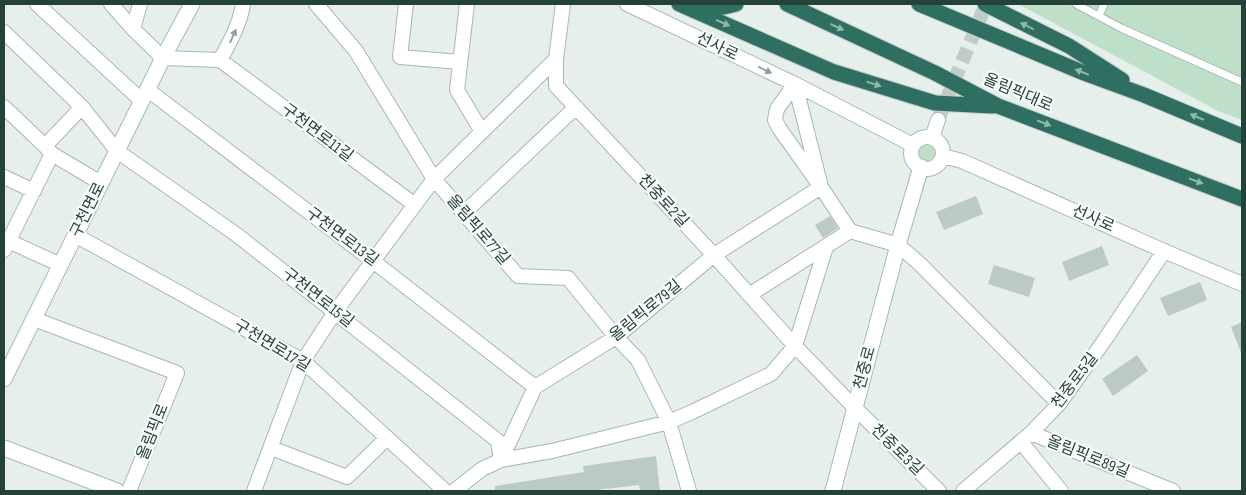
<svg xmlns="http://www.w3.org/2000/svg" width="1246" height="495" font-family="'Sofia Sans Condensed','Noto Sans KR',sans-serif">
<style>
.green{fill:#bfe0c8}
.building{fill:#bbcac4}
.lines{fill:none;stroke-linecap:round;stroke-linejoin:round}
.street-tunnel{stroke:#bfccc8;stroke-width:14;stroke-dasharray:14 7;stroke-linecap:butt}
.lane-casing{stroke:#a8b8b2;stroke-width:9}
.street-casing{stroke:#a8b8b2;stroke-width:16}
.secondary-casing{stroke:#a4bbb3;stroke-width:17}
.highway-casing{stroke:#c2cac8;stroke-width:17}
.lane{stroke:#fff;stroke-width:7}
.street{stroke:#fff;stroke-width:14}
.secondary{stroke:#fff;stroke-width:15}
.highway{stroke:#2f6f62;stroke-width:15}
.oneway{fill:#93b5ae}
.oneway2{fill:#92a09c}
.labels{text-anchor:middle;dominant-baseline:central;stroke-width:4.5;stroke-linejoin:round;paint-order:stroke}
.street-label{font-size:16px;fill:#24423a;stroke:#f7fbf9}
</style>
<rect width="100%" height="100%" fill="#e6efeb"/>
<!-- green -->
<path class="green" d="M1018,4H1242V120L1218,111Z
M917 154a10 10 0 1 1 20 0a10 10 0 1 1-20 0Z"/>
<!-- building -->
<path class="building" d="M976,196L983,214L944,230L936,212Z
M830,216L838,228L823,238L815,225Z
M1102,246L1109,265L1069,281L1062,262Z
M994,265L1035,278L1029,297L988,284Z
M1200,282L1207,300L1168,316L1160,298Z
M1242,322V355L1231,327Z
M1137,355L1148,371L1113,396L1102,379Z
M656,456L660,491H640L639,485L588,491H495V486L584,472L583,466Z"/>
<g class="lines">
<!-- street-tunnel -->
<path class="street-tunnel" d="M938,120L986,4"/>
<defs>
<path id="lane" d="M1076,4L1121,28L1242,82
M1099,16L1104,4"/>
<path id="street" d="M37,4L142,101
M111,4L133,29L163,58L220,60C230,42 240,24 243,4
M316,4L356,51L434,179L518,276L568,278L616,337L638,360L669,422L689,491
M406,4L400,57L460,62
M467,4L457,90L482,132
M563,4L556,59V86L711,252L795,346L855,408L939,491
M627,4L795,84L913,145
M133,29L140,4
M4,32L82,107L117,151L237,235L498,441L501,460
M220,60L415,205
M795,84L777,109L775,120L779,128L821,187L850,231L898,245L920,264L1059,404
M148,90L373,261L535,387
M4,107L45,146L52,154L101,183
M911 153a16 16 0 1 1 32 0a16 16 0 1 1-32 0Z
M932,138L938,120
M45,146L82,107
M943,156L962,161L1164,251L1242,284
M4,177L34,191
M464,213L576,107
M75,235L303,361L445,491
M4,239L61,265
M4,250L52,154
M749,295L850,231
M34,319L177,373L129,491
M1031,433L1173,491
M1021,442L1061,491
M271,448L347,477L387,438
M501,460L535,387L616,337L714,255L821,187L795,84
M254,491L303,361L335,312L434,179L556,59
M454,491L482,469L501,460L552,451L669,422L692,412L771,374L795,346L826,247
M963,491L1031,433L1059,404L1104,341L1164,251"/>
<path id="secondary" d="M4,379L163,58L192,4
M4,448L117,491
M833,491L898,245L921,167"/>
<path id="highway" d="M679,4L834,72L935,103L993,106
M787,4L935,73L998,106L1242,199
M919,4L1084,73L1144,95L1242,136
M985,4L1069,46L1122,80
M696,7C710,10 722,8 736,4"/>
</defs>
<!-- lane casing -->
<use href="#lane" class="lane-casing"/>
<!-- street casing -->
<use href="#street" class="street-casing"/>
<!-- secondary casing -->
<use href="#secondary" class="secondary-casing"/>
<!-- highway casing -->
<use href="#highway" class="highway-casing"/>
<!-- lane -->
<use href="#lane" class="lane"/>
<!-- street -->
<use href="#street" class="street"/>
<!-- secondary -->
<use href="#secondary" class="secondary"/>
<!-- highway -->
<use href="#highway" class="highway"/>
</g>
<!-- one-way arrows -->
<defs><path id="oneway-solid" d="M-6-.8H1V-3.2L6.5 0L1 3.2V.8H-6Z" transform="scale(1.25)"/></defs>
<g class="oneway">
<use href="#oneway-solid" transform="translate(723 23) rotate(24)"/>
<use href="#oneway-solid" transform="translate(1027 26) rotate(-154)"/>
<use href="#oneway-solid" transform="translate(837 27) rotate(25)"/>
<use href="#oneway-solid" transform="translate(1082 72) rotate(-158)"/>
<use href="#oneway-solid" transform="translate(874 84) rotate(17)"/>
<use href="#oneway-solid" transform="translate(1197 117) rotate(-157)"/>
<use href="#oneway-solid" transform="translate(1044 123) rotate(21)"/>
<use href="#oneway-solid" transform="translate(1196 181) rotate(21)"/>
</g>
<g class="oneway2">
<use href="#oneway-solid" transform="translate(233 36) rotate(-66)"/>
<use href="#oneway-solid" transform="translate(765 70) rotate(26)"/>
</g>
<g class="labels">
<!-- street labels -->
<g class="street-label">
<text transform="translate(717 47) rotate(26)">선사로</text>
<text transform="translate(1018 93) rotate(23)">올림픽대로</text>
<text transform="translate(317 133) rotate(37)">구천면로11길</text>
<text transform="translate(663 201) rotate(47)">천중로2길</text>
<text transform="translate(88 210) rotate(-64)">구천면로</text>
<text transform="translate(1093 219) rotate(24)">선사로</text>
<text transform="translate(478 230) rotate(49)">올림픽로77길</text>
<text transform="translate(342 237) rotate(37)">구천면로13길</text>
<text transform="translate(318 298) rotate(38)">구천면로15길</text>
<text transform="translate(646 311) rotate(-39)">올림픽로79길</text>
<text transform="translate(272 346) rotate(31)">구천면로17길</text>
<text transform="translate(865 368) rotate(-75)">천중로</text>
<text transform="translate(1075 381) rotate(-53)">천중로5길</text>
<text transform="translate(153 432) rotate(-68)">올림픽로</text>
<text transform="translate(897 450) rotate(44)">천중로3길</text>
<text transform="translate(1088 457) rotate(22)">올림픽로89길</text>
</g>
</g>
<!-- border -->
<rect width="1246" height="495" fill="none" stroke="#24423a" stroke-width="10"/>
</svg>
